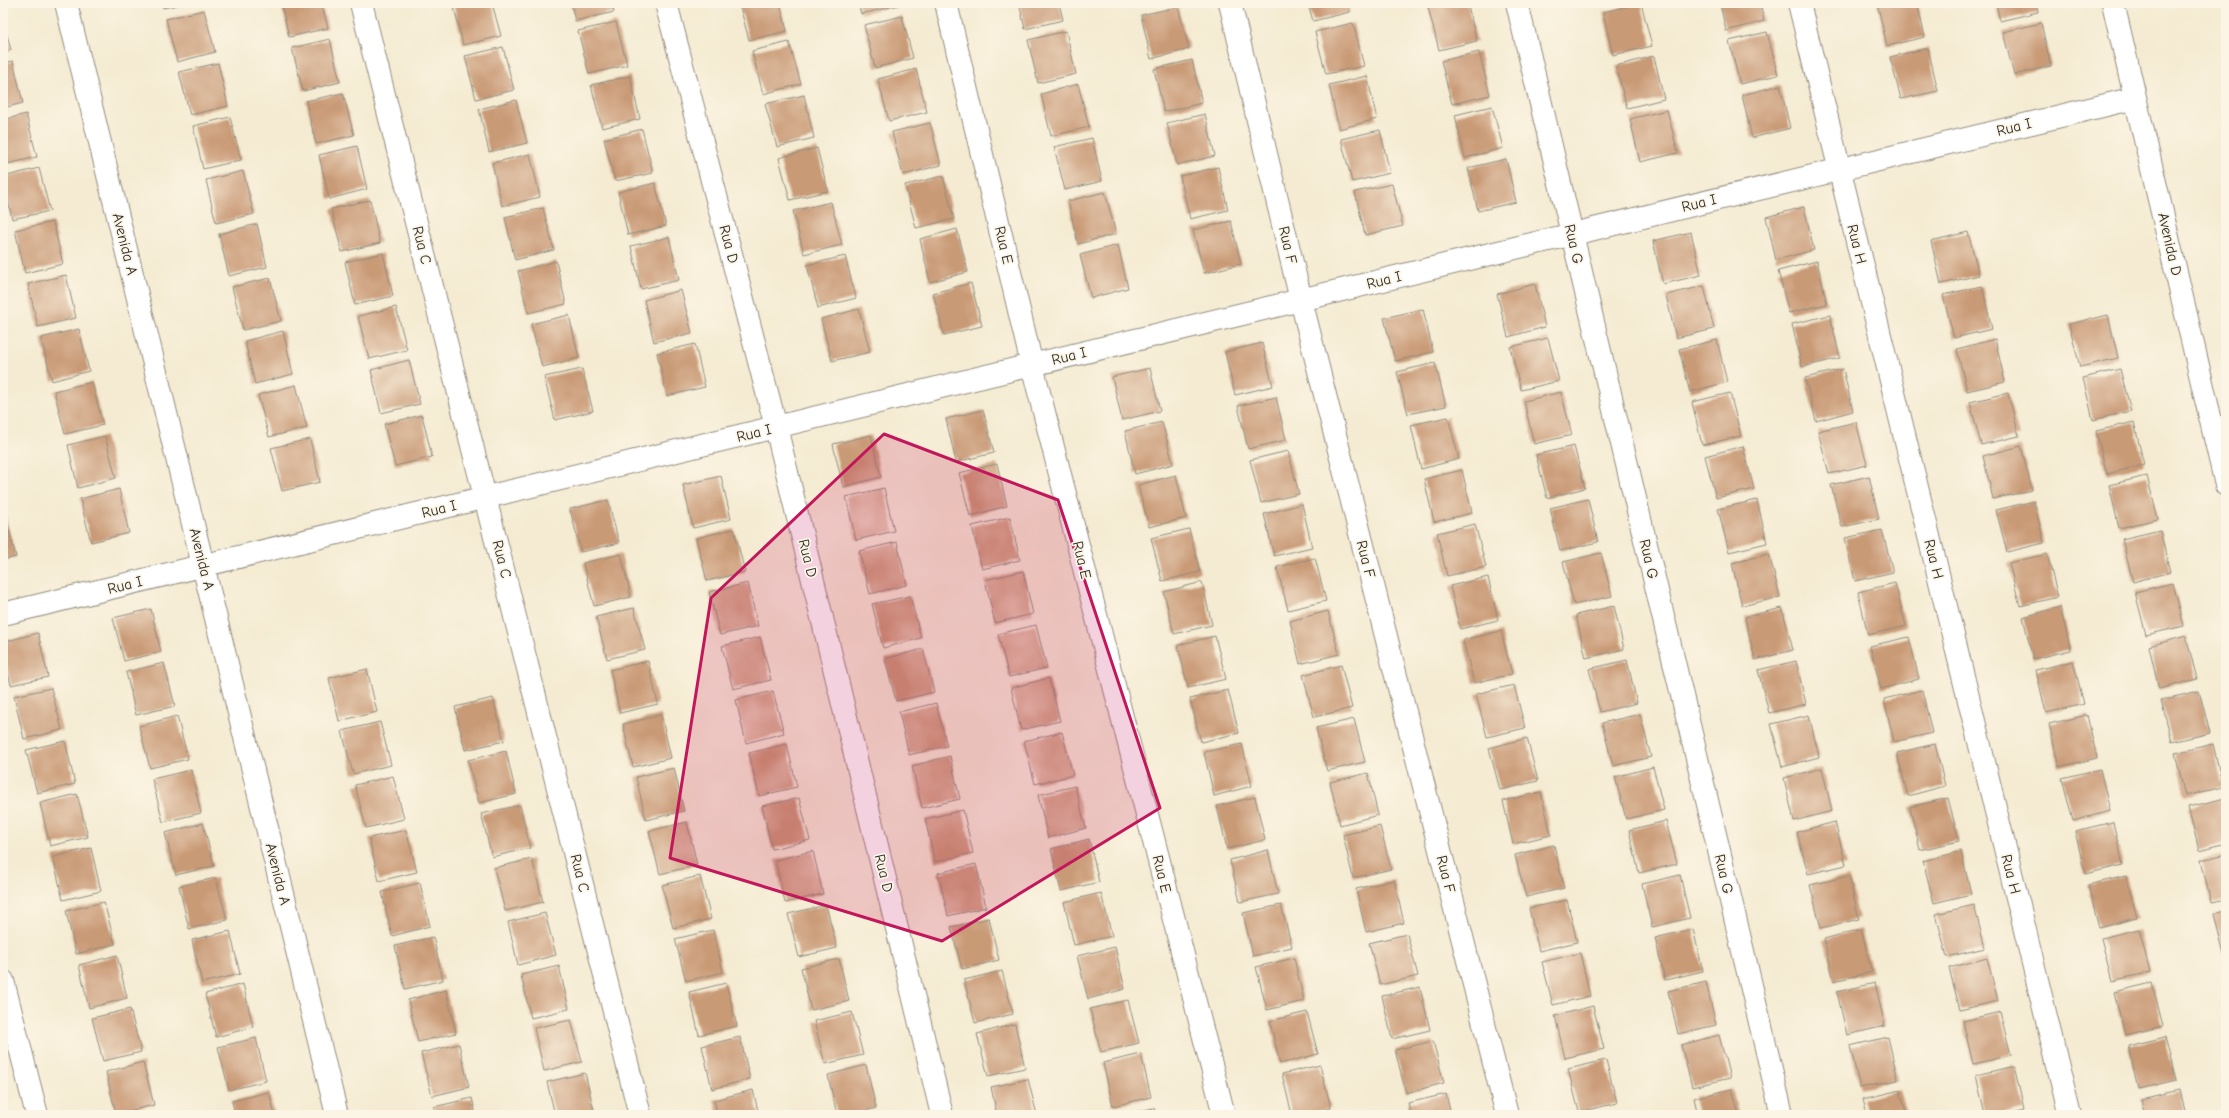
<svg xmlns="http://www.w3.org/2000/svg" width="2229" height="1118" font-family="'Comic Neue',sans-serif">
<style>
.building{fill:#c99a76}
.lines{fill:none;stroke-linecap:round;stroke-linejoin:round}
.minor-casing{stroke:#908b7e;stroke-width:24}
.minor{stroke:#fff;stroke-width:22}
.marked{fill:#c2185b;fill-opacity:0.2;stroke:#c2185b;stroke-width:3;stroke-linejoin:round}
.labels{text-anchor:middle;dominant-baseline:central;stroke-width:3.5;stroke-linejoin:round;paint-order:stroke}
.street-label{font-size:15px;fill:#2b2b2b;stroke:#fcf5e5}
</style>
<rect width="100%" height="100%" fill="#fcf5e5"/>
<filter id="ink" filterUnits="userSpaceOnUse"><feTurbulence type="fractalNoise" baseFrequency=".025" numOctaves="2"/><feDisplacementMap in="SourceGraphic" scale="8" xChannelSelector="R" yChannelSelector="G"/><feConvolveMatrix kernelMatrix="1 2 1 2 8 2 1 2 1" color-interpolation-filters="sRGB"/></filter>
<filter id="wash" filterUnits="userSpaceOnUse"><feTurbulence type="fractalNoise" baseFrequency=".012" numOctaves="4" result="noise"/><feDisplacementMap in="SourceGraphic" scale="16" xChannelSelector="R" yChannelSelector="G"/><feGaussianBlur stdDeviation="0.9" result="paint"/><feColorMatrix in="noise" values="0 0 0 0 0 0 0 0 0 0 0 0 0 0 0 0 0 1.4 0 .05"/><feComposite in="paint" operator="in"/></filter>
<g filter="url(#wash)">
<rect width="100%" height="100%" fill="#f4ebd2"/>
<g id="blocks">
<!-- building -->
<path class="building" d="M162,3H182V4L163,8Z
M281,3H321L328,28L289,37Z
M453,3H492L501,36L463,45Z
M571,3H611L614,12L575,21Z
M739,3H780L787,31L749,40Z
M858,3H899V5L861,14Z
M1019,3H1059L1063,20L1025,29Z
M1308,3H1348L1350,12L1313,21Z
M1447,3H1467L1477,41L1439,50L1428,7Z
M1641,3L1652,46L1613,55L1603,12Z
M1720,3H1760L1764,21L1726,31Z
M1877,3H1917L1925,37L1887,46Z
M1996,3H2036L2038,12L2000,21Z
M1178,7L1189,49L1151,59L1141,15Z
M204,10L215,52L177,62L166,19Z
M902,16L913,58L875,68L864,25Z
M3,20L11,50L3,52Z
M616,22L627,65L589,74L578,31Z
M1353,23L1364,66L1326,74L1315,32Z
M2041,23L2051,66L2014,75L2003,32Z
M1066,31L1076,74L1038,83L1028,40Z
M1767,32L1778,75L1740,84L1729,41Z
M330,39L340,82L303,91L292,48Z
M789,42L801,84L763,94L752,51Z
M503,47L514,90L476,99L465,56Z
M1928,48L1938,91L1901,99L1890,57Z
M1479,52L1490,95L1452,104L1441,61Z
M1654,56L1664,99L1627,108L1616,66Z
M1192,60L1202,103L1164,112L1154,69Z
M13,61L23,103L3,108V63Z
M218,63L228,106L190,115L179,72Z
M916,69L927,112L889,121L878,79Z
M630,76L640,119L602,128L591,85Z
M1367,76L1377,119L1339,129L1329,85Z
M1078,84L1089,127L1051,136L1041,94Z
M1780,85L1790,128L1752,138L1742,95Z
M343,93L354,135L316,144L306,101Z
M804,95L814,138L777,147L765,104Z
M516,100L527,143L489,152L479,109Z
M1492,106L1503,148L1465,158L1455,115Z
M1667,110L1678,153L1640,162L1630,119Z
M26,114L37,157L3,165V120Z
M1205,114L1215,156L1177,165L1167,123Z
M230,117L241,160L203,169L193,126Z
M930,123L941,165L903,175L892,132Z
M642,129L653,173L615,181L604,139Z
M1380,130L1390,173L1352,182L1341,139Z
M1092,138L1102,181L1065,190L1054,147Z
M357,146L367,189L329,199L319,155Z
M817,148L828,191L790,200L779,158Z
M530,154L540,197L502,206L492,163Z
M1506,159L1516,202L1478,211L1468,168Z
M1218,167L1228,210L1190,219L1180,176Z
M39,168L50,211L12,219L3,177Z
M243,171L254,214L216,223L206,180Z
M943,176L954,219L916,228L905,185Z
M655,183L666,226L628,235L618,192Z
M1392,184L1403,226L1365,235L1355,192Z
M1105,192L1116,234L1078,244L1068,201Z
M370,200L380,243L342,252L331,209Z
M831,202L842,245L804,254L793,211Z
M1804,207L1814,250L1776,260L1766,217Z
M543,208L554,250L515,260L505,217Z
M1231,221L1241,264L1204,273L1193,230Z
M53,222L63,264L25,273L15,230Z
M257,224L267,267L229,276L219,234Z
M957,229L968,272L930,282L920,239Z
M1691,232L1701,275L1663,284L1653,241Z
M1968,232L1979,275L1941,284L1931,241Z
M669,237L679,280L641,289L631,246Z
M1118,245L1128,288L1091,298L1080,255Z
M383,253L393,296L355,305L345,262Z
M845,256L856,298L818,308L807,265Z
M556,261L566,304L528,313L518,271Z
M1817,261L1827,304L1789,313L1778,271Z
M66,275L76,318L38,327L28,284Z
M270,278L281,321L243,330L232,287Z
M971,283L982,326L944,335L933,293Z
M1535,284L1545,327L1508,337L1497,294Z
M1704,286L1714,329L1676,338L1666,295Z
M1982,286L1992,329L1954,338L1943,295Z
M681,290L692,333L654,342L644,300Z
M396,307L407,350L369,359L358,316Z
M859,309L870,352L832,361L821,319Z
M1423,309L1433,352L1395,361L1384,318Z
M569,315L579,358L542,367L531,324Z
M1830,315L1840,358L1802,367L1792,324Z
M2108,315L2118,358L2080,367L2069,324Z
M79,329L89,371L52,381L41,338Z
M283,331L293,374L255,384L245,341Z
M1548,338L1559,381L1521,390L1510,347Z
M1995,339L2005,382L1967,391L1957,349Z
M1717,340L1727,382L1690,392L1679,349Z
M1262,343L1273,386L1235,395L1225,352Z
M695,344L705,387L667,396L657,353Z
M409,360L420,404L381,413L371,370Z
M1435,363L1446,406L1408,414L1397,372Z
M1150,368L1160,411L1122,420L1112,377Z
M582,369L593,411L555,420L544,377Z
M1843,369L1853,411L1816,421L1805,378Z
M2120,369L2131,411L2093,420L2083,378Z
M92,382L103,425L65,434L54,391Z
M296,385L307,428L269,437L258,395Z
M1561,392L1572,435L1534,444L1524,401Z
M1730,393L1741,436L1702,445L1692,402Z
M2008,393L2019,436L1981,445L1970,402Z
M1276,397L1286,440L1248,449L1238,406Z
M983,410L994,453L956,462L946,419Z
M422,415L432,457L395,466L384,424Z
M1448,417L1459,459L1421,469L1411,425Z
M1162,422L1173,464L1135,474L1125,431Z
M1856,422L1867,465L1829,474L1818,431Z
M2134,422L2144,465L2107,474L2096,431Z
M871,435L881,477L843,487L833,444Z
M105,436L116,478L78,488L68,445Z
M310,439L320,482L282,491L271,448Z
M1574,446L1585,488L1547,498L1536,455Z
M1743,446L1754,489L1716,498L1705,456Z
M2021,446L2032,490L1993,499L1983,456Z
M1288,451L1299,494L1261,503L1250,460Z
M997,464L1007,506L970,516L959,473Z
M1462,470L1472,513L1434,522L1424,479Z
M1176,475L1186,518L1149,527L1138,485Z
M721,476L731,519L693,528L683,485Z
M1869,476L1879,519L1842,527L1831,485Z
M2147,476L2158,519L2119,528L2109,485Z
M884,488L894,531L856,540L846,497Z
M119,489L129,533L91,542L80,499Z
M1588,499L1598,542L1560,551L1550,508Z
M608,500L619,543L581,552L570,509Z
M1757,500L1767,543L1729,552L1718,509Z
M2034,501L2044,543L2007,552L1996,510Z
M1302,504L1312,547L1274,556L1264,514Z
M5,514L16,557L3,560V515Z
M1010,517L1020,560L982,569L972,526Z
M1475,524L1486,567L1447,576L1437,533Z
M734,529L745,572L707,581L696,538Z
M1189,529L1200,572L1162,581L1151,538Z
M1882,530L1893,572L1855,581L1845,538Z
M2160,530L2170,572L2133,582L2122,539Z
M897,542L907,585L870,594L859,551Z
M1601,553L1612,596L1574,605L1563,562Z
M621,554L631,597L594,606L583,563Z
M1769,554L1780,597L1742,606L1732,563Z
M2047,554L2058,597L2020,606L2009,563Z
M1315,558L1326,601L1288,610L1277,567Z
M1023,571L1033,614L995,623L985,580Z
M1488,577L1498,620L1460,629L1450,586Z
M1202,582L1212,625L1174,634L1164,592Z
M748,583L758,626L720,635L709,592Z
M1895,583L1906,626L1868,635L1858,592Z
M2173,583L2184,626L2146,635L2135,592Z
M910,596L921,638L883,648L872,604Z
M1614,606L1624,649L1586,658L1576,615Z
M2060,607L2071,650L2033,659L2023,617Z
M634,608L645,650L607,659L596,617Z
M1782,608L1793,650L1755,660L1745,617Z
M151,609L161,652L124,661L113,618Z
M1328,611L1339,654L1300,664L1290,621Z
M1036,625L1047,668L1009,677L998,634Z
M1501,631L1512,674L1474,683L1463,640Z
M38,633L48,677L11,685L3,654V642Z
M1215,636L1226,679L1188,688L1178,645Z
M2186,636L2197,679L2159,689L2149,646Z
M760,637L771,680L733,689L722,646Z
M1909,637L1919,679L1881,689L1870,646Z
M923,649L934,692L896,701L885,659Z
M1627,660L1637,703L1600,712L1589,669Z
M648,661L658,704L620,713L610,670Z
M1796,661L1806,704L1769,713L1758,670Z
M2073,661L2084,704L2046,713L2036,670Z
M164,663L175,706L136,715L126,672Z
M1341,665L1352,708L1314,717L1303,675Z
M367,669L377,712L339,721L329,678Z
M1049,678L1060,721L1021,730L1011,688Z
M1514,685L1525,728L1487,737L1476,694Z
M51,688L62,730L24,739L14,696Z
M1228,690L1239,733L1201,742L1190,699Z
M1922,690L1932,733L1894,742L1884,699Z
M773,691L784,733L746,743L736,700Z
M2199,691L2210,733L2172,742L2161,700Z
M493,698L504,741L465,750L455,707Z
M936,703L947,746L909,755L899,712Z
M1640,714L1651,757L1613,766L1602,723Z
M661,715L671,758L633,767L623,724Z
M1809,715L1819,757L1782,767L1771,724Z
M2087,715L2097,758L2059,767L2049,724Z
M177,716L188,759L150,768L139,726Z
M1354,719L1365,762L1327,771L1316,728Z
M380,722L391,765L353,774L342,731Z
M1062,732L1073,775L1035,784L1024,741Z
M1527,738L1538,781L1500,790L1489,748Z
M65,741L75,784L37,793L26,750Z
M787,744L797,787L759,796L749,753Z
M1242,744L1252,786L1214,796L1204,752Z
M1935,744L1945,786L1908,796L1897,753Z
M2213,744L2223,787L2185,796L2175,753Z
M506,751L516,794L479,803L468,760Z
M950,756L960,799L922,808L912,766Z
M1653,767L1664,810L1626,819L1615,777Z
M674,768L684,811L646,820L636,777Z
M1822,768L1832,811L1794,821L1784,778Z
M2100,769L2110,811L2073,821L2062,778Z
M191,770L201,813L163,822L152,779Z
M1368,773L1378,815L1340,825L1330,782Z
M393,776L404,819L366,828L355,785Z
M1075,786L1086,828L1048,838L1038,795Z
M1541,792L1551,835L1513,844L1503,801Z
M77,794L88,837L50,846L40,803Z
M1255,797L1265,840L1227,849L1217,806Z
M799,798L810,840L772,849L762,806Z
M1948,798L1959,841L1920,850L1910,807Z
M2226,798V843L2199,850L2188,807Z
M520,805L530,848L492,857L481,814Z
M963,810L973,853L935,862L925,819Z
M1666,821L1677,864L1639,873L1629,830Z
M687,822L697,865L660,874L649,831Z
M1835,822L1846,865L1808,874L1797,832Z
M2113,822L2123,865L2085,874L2075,831Z
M203,823L214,866L176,875L165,833Z
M1380,826L1391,869L1353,878L1343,835Z
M406,830L417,872L379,881L369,838Z
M1089,839L1099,882L1061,891L1051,849Z
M1554,845L1564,888L1526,897L1515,855Z
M91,848L101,891L63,900L53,857Z
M1268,850L1278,894L1240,902L1230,860Z
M813,851L823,894L785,903L775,860Z
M1961,851L1971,894L1934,903L1923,861Z
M2226,854V900L2211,903L2201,860Z
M532,859L543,902L505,911L494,868Z
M976,864L986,907L948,916L938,873Z
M1680,875L1690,918L1652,927L1642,884Z
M700,876L711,919L673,928L662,885Z
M1849,876L1859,919L1821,928L1810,885Z
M2126,876L2137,918L2099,928L2088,885Z
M216,878L227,920L189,929L179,886Z
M1394,880L1404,923L1366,932L1356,889Z
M420,883L430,926L392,936L382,892Z
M1101,893L1112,936L1074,945L1064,902Z
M1567,900L1577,942L1539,951L1529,908Z
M104,902L115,944L76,954L66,911Z
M826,905L837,948L799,957L788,914Z
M1281,905L1292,947L1253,956L1243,913Z
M1974,905L1985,948L1947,957L1936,914Z
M2226,911V959H2225L2214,914Z
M545,913L556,955L518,965L508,922Z
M989,918L999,960L962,969L951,927Z
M1693,929L1703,971L1665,980L1655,938Z
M1861,929L1872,972L1834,981L1824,939Z
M2139,929L2150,972L2112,981L2101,938Z
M713,930L723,972L686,981L675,939Z
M230,931L240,974L202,983L192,940Z
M1407,934L1418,976L1380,985L1369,943Z
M433,937L443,980L405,989L395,946Z
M1115,947L1125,989L1088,999L1077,956Z
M1580,953L1590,996L1553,1005L1542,962Z
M117,955L127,998L89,1008L79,965Z
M1294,958L1304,1001L1267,1010L1256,967Z
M1987,958L1998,1001L1960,1010L1949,968Z
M839,959L849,1001L811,1010L801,968Z
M559,966L569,1009L531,1018L521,975Z
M1002,971L1013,1014L975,1023L964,980Z
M1706,982L1716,1025L1678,1034L1668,991Z
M726,983L737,1026L699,1035L689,992Z
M1875,983L1885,1026L1847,1035L1837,992Z
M2152,983L2163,1026L2125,1035L2114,992Z
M243,984L253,1027L216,1037L205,994Z
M1420,987L1430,1030L1392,1039L1382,996Z
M446,990L456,1033L418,1042L408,1000Z
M1128,1000L1139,1043L1101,1052L1090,1009Z
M1593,1006L1604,1049L1565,1058L1555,1016Z
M130,1009L141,1052L103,1061L92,1018Z
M852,1012L863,1055L825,1064L814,1021Z
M1307,1012L1318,1054L1280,1064L1270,1021Z
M2000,1012L2011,1055L1973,1064L1963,1021Z
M571,1020L582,1062L544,1071L534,1028Z
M1015,1024L1025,1068L988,1076L977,1034Z
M1719,1035L1730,1078L1692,1087L1681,1045Z
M740,1037L750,1079L712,1089L702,1046Z
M1888,1037L1898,1080L1860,1088L1850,1046Z
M2165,1037L2176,1080L2138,1089L2128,1046Z
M256,1038L266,1081L229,1090L218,1047Z
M1433,1041L1444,1083L1406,1093L1395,1050Z
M459,1044L469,1087L432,1096L421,1053Z
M1141,1054L1151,1097L1113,1106L1103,1063Z
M1606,1060L1617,1103L1579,1112L1568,1069Z
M143,1062L154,1105L116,1114L106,1072Z
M866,1065L876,1108L849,1115H837L828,1075Z
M1320,1065L1331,1108L1302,1115H1292L1282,1074Z
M2014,1066L2024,1109L1998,1115H1985L1976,1075Z
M585,1073L595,1115H555L547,1082Z
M1028,1079L1037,1115H997L991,1087Z
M1732,1089L1739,1115H1698L1694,1098Z
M753,1090L759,1115H718L714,1100Z
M1900,1090L1907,1115H1867L1863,1099Z
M2179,1090L2185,1115H2145L2141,1099Z
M269,1092L275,1115H235L232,1101Z
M1446,1094L1451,1115H1411L1408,1103Z
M472,1098L476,1115H436L434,1107Z
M1154,1108L1156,1115H1126V1114Z"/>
</g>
</g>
<g filter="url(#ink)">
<use href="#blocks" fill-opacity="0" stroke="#908b7e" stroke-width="1"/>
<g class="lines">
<defs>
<path id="minor" d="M66,3L337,1115
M361,3L640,1115
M666,3L776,427L942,1115
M946,3L1032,365L1224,1115
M1230,3L1301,300L1507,1115
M1517,3L1782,1115
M1799,3L2070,1115
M2113,3L2226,485
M3,614L2135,98
M3,981L37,1115"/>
</defs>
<!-- minor casing -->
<use href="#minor" class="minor-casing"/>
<!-- minor -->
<use href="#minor" class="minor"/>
</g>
</g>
<!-- marked area -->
<path class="marked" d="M884,434L1058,500L1160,808L942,941L670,858L711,598Z"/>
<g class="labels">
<!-- street labels -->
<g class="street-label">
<text transform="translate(2014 127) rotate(-14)">Rua I</text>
<text transform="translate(1699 203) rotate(-14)">Rua I</text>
<text transform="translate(125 244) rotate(76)">Avenida A</text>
<text transform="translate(729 244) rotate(75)">Rua D</text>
<text transform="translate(1574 244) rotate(77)">Rua G</text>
<text transform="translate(1857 244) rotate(76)">Rua H</text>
<text transform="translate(2170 244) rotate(77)">Avenida D</text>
<text transform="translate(422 245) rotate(76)">Rua C</text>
<text transform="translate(1004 245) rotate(77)">Rua E</text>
<text transform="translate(1288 245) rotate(77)">Rua F</text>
<text transform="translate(1384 280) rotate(-14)">Rua I</text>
<text transform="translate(1069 356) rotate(-14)">Rua I</text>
<text transform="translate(754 433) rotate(-14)">Rua I</text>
<text transform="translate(439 509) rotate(-14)">Rua I</text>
<text transform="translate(808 558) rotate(76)">Rua D</text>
<text transform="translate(202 559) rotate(76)">Avenida A</text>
<text transform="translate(502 559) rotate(76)">Rua C</text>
<text transform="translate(1366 559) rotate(76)">Rua F</text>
<text transform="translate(1649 559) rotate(77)">Rua G</text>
<text transform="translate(1934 559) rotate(76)">Rua H</text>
<text transform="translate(1082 560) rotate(76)">Rua E</text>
<text transform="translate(125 585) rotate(-14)">Rua I</text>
<text transform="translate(580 873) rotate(76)">Rua C</text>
<text transform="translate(884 873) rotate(76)">Rua D</text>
<text transform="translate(278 874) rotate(76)">Avenida A</text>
<text transform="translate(1162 874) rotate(76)">Rua E</text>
<text transform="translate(1446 874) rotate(76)">Rua F</text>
<text transform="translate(1724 874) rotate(77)">Rua G</text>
<text transform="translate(2011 874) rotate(76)">Rua H</text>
</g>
</g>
<!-- margin -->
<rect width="2229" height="1118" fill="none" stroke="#fcf5e5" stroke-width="16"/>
</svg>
